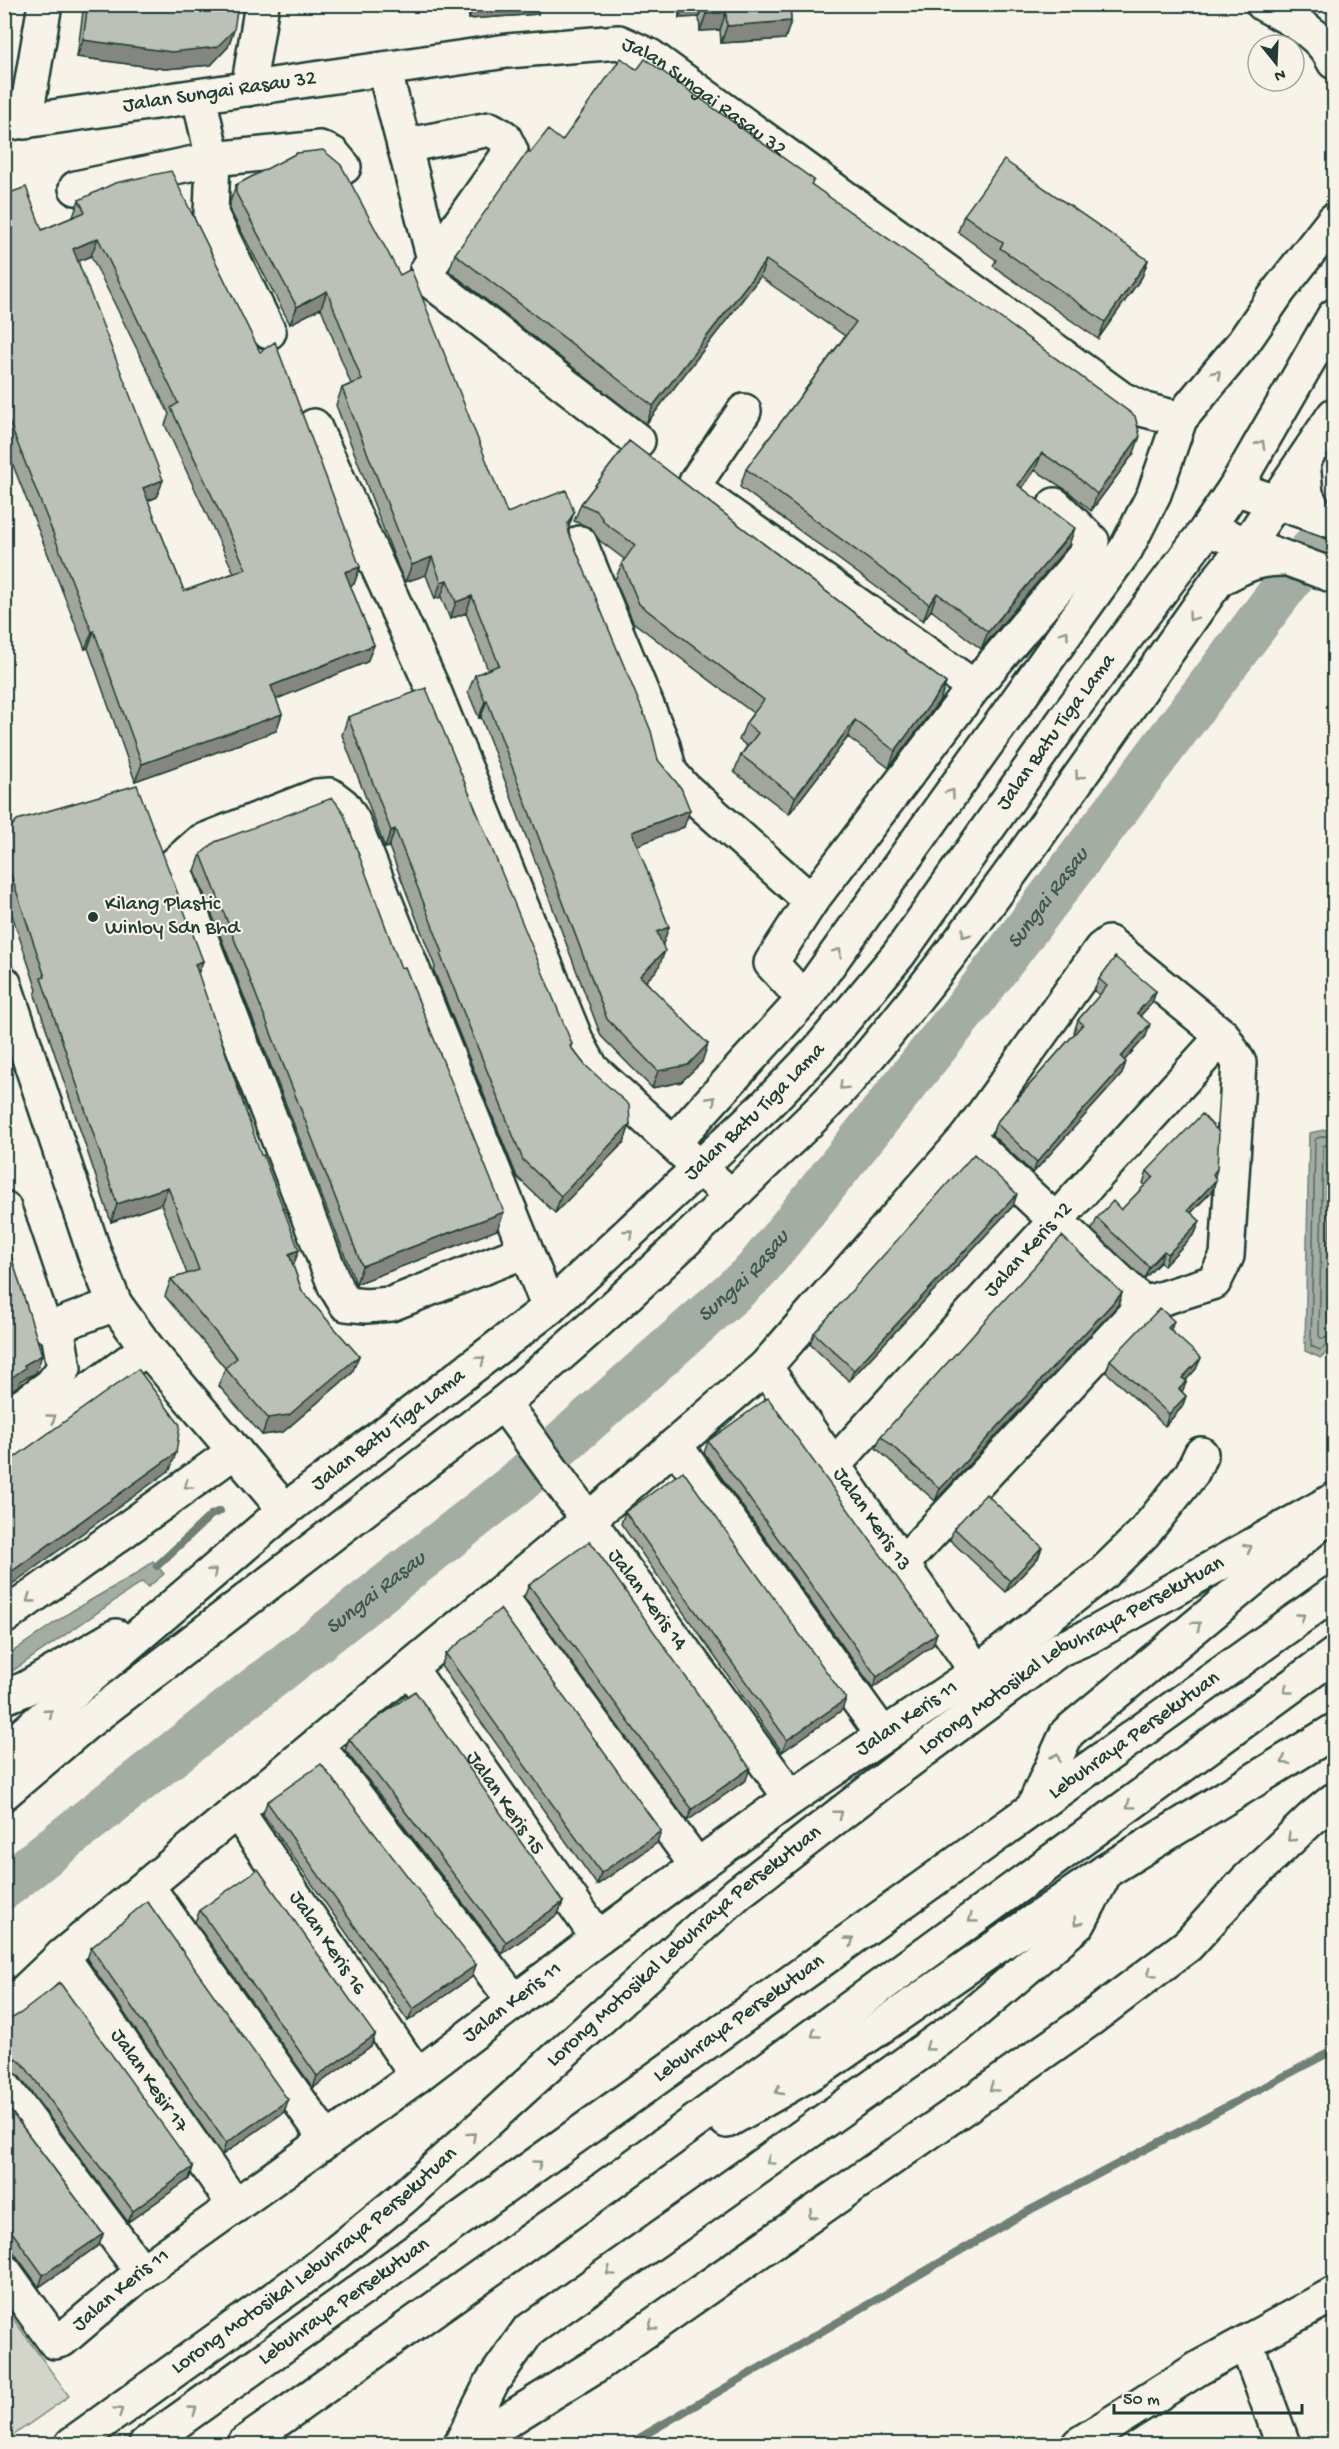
<svg xmlns="http://www.w3.org/2000/svg" width="1339" height="2449" font-family="'Gochi Hand',sans-serif">
<style>
.green{fill:#d3d5ca;stroke:#79897f;stroke-width:1.5}
.water{fill:#a4ada3;stroke:#6f8077;stroke-width:1.5}
.lines{fill:none;stroke-linecap:round;stroke-linejoin:round}
.shore{stroke:#546a60;stroke-width:1.5}
.stream{stroke:#6f8077;stroke-width:8}
.river{stroke:#a4ada3;stroke-width:45}
.minor-casing{stroke:#1f3d34;stroke-width:38}
.major-casing{stroke:#1f3d34;stroke-width:38}
.highway-casing{stroke:#1f3d34;stroke-width:38}
.minor{stroke:#f7f3e8;stroke-width:33}
.major{stroke:#f7f3e8;stroke-width:33}
.highway{stroke:#f7f3e8;stroke-width:33}
.wall{fill:#a1a69d;stroke:#1f3d34;stroke-width:1.5;fill-rule:evenodd}
.shaded-wall{fill:#83877f;stroke:#1f3d34;stroke-width:1.5}
.building{fill:#bbc1b6;stroke:#1f3d34;stroke-width:1.5;fill-rule:evenodd}
.oneway{stroke:#8b988e}
.poi-dot{fill:#1f3d34;stroke:#f7f3e8;stroke-width:2}
.labels{text-anchor:middle;dominant-baseline:central;stroke-width:4.5;stroke-linejoin:round;paint-order:stroke}
.street-label{font-size:21px;fill:#1f3d34;stroke:#f7f3e8}
.poi-label{font-size:21px;fill:#1f3d34;stroke:#f7f3e8;text-anchor:start}
.water-label{font-size:22px;font-style:italic;fill:#405950;stroke:#f7f3e8}
</style>
<rect width="100%" height="100%" fill="#f7f3e8"/>
<filter id="ink" filterUnits="userSpaceOnUse"><feTurbulence type="fractalNoise" baseFrequency=".0167" numOctaves="2"/><feDisplacementMap in="SourceGraphic" scale="12" xChannelSelector="R" yChannelSelector="G"/><feConvolveMatrix kernelMatrix="1 2 1 2 8 2 1 2 1" color-interpolation-filters="sRGB"/></filter>
<g filter="url(#ink)">
<!-- green -->
<path class="green" d="M4,2306L69,2396L5,2441H4Z"/>
<!-- water -->
<path class="water" d="M1334,1128V1346L1321,1358L1305,1351L1309,1133Z
M153,1561L164,1574L148,1587L142,1582L5,1676V1657L72,1611L136,1574Z"/>
<g class="lines">
<!-- shore -->
<path class="shore" d="M1334,1134L1317,1138L1315,1140L1311,1346L1320,1350L1330,1343L1334,1342
M1334,1142L1323,1146L1319,1336L1322,1339L1334,1335
M1334,1151L1331,1154L1328,1322L1330,1325L1334,1326"/>
<!-- stream -->
<path class="stream" d="M157,1566L211,1515L220,1511
M629,2444L1030,2210L1334,2050"/>
<!-- river -->
<path class="river" id="s1" d="M4,1887L515,1485L755,1272L972,1001L1334,521"/>
<defs>
<g id="minor">
<path d="M1263,4C1290,19 1321,33 1334,62"/>
<path d="M384,69L434,259"/>
<path d="M248,89L262,4"/>
<path d="M199,97L213,159L320,148L333,154L344,167"/>
<path d="M25,122L45,4"/>
<path id="s2" d="M4,124L507,51L619,42L650,56L1122,399L1145,410L1180,419"/>
<path d="M404,146L490,129L504,137L511,151L427,270L428,279L638,441"/>
<path d="M76,188L213,159L211,214L269,332"/>
<path d="M744,411L696,482L695,490L974,687"/>
<path d="M314,426L434,691L577,1042L592,1069L731,1196"/>
<path d="M580,543L662,742L670,772L684,788L811,901"/>
<path d="M4,983L95,1255L115,1304L147,1348L285,1510"/>
<path d="M804,999L771,963L811,901L974,687L1089,550L1092,541L1055,505"/>
<path d="M967,1137L1144,1304"/>
<path d="M673,1143L804,999L1126,549L1154,494L1180,419L1243,343L1280,289L1334,220"/>
<path d="M4,1208L43,1323L48,1326H57L115,1304"/>
<path d="M525,1251L391,1304L366,1306L346,1304L335,1286L173,866L200,842L317,796L330,795L343,805L353,821L549,1308"/>
<path id="s3" d="M765,1367L977,1672"/>
<path id="s4" d="M503,1403L791,1798"/>
<path d="M4,1419L51,1385L64,1368L57,1326"/>
<path d="M675,1445L883,1735"/>
<path d="M4,1453L147,1348"/>
<path id="s5" d="M834,1465L1223,1036"/>
<path d="M499,1594L697,1866"/>
<path d="M4,1617L235,1451"/>
<path id="s6" d="M410,1668L598,1938"/>
<path d="M317,1745L515,2002"/>
<path id="s7" d="M237,1811L417,2076"/>
<path d="M147,1886L327,2140"/>
<path id="s8" d="M62,1956L235,2206"/>
<path d="M4,2011L62,1956L588,1520L765,1367L967,1137L1101,949L1109,943L1223,1036L1239,1063L1227,1256L1214,1282L1144,1304L902,1564"/>
<path d="M4,2087L142,2272"/>
<path id="s9" d="M4,2271L55,2342L62,2340L142,2272L417,2076L598,1938L791,1798L977,1672L1102,1574L1144,1533L1192,1473L1201,1454"/>
<path d="M1246,2343L1283,2444"/>
<path id="s10" d="M72,2444L321,2265L403,2198L738,1893L901,1767L1060,1649L1088,1637L1334,1500"/>
<path d="M461,2444L492,2382L528,2331L961,2024L1079,1923L1106,1871"/>
<path d="M469,2444L598,2364L1089,2020L1188,1945L1245,1882L1312,1818L1334,1800"/>
<path d="M1079,2444L1199,2368L1334,2294"/>
</g>
<g id="major">
<path d="M4,1697L25,1689L116,1636"/>
<path id="s11" d="M4,1751L285,1510L549,1308L766,1105L818,1051L899,954L1065,719L1207,529L1235,488L1334,316"/>
<path d="M4,1793L84,1725L503,1403C591,1331 674,1253 755,1173C787,1141 823,1111 852,1076C985,920 1099,747 1218,580L1248,543L1334,415"/>
</g>
<g id="highway">
<path d="M1303,462L1306,494L1316,515"/>
<path d="M1235,488L1334,522"/>
<path d="M1207,529L1334,576"/>
<path d="M1218,580C1243,566 1257,558 1287,559"/>
<path d="M1033,1808L1067,1733L1334,1512"/>
<path d="M727,2121L827,2064L1106,1871L1334,1731"/>
<path id="s12" d="M146,2444L1334,1593"/>
<path d="M244,2444L585,2202L1334,1655"/>
</g>
</defs>
<!-- minor casing -->
<use href="#minor" class="minor-casing"/>
<!-- major casing -->
<use href="#major" class="major-casing"/>
<!-- highway casing -->
<use href="#highway" class="highway-casing"/>
<!-- minor -->
<use href="#minor" class="minor"/>
<!-- major -->
<use href="#major" class="major"/>
<!-- highway -->
<use href="#highway" class="highway"/>
</g>
<!-- wall -->
<path class="wall" d="M84,4H238L228,47L211,65L165,69L77,57Z
M468,4H541L538,14L469,19Z
M678,4H790L791,21L785,39L721,43L720,30L700,31L699,17L679,18Z
M637,70L812,185L1134,453L1091,511L1068,491L1035,470L1022,488L1069,545L981,649L931,610L923,621L740,487L746,469L845,336L760,277L646,424L449,271L455,254L530,153L562,141Z
M297,153L507,513L574,512L568,528L569,533L658,760L684,827L637,845L663,944L658,969L646,981L702,1062L681,1082L652,1088L601,1036L481,717L479,718L468,692L475,675L488,670L466,613L450,619L441,597L435,599L426,575L405,582L398,567L336,405L342,388L351,384L321,308L290,324L230,210V202L236,185Z
M4,195L42,230L73,217L79,200L360,567L354,584L350,585L374,645L367,662L276,699L282,714L276,731L135,781L88,648L85,649L4,442ZM91,256L169,414L165,425L234,573L184,591L148,501L157,497L78,261Z
M964,215L1148,260L1142,277L1098,339L993,266L996,260L958,232Z
M629,441L946,683L940,700L889,768L848,737L789,814L734,772L741,755L747,746L739,740L746,723L753,713L633,622L615,580L622,563L624,559L599,540L591,528L574,521L581,504Z
M348,717L572,1044L571,1047L630,1124L624,1142L555,1213L517,1177L434,971L435,967L389,847L385,848L342,735Z
M4,835L203,961L198,974L293,1266L302,1291L352,1373L283,1432L262,1435L219,1386L225,1368L165,1296L171,1279L187,1274L161,1204L111,1222L35,995L37,990L4,891Z
M201,854L497,1230L356,1284L195,871Z
M1099,979L1156,991L1152,1003L1140,1016L1146,1036L1124,1061L1122,1074L1033,1173L992,1135L996,1123L1075,1033L1074,1032L1078,1020L1100,995L1094,991Z
M1217,1169L1215,1176L1212,1191L1191,1213L1200,1221L1195,1233L1164,1266L1160,1262L1144,1279L1092,1230L1097,1218L1121,1210L1145,1185L1143,1183L1147,1171Z
M1013,1206L849,1381L810,1344L814,1333Z
M1122,1293L1118,1305L935,1501L876,1448L881,1436Z
M1171,1331L1196,1369L1186,1380L1182,1392L1186,1396L1182,1407L1165,1426L1106,1372L1110,1360Z
M708,1441L933,1645L873,1688L704,1453Z
M625,1512L842,1710L782,1752L621,1524Z
M954,1528L1042,1547L1038,1558L1006,1592L950,1540Z
M529,1585L746,1780L687,1821L524,1597Z
M446,1654L657,1843L597,1885L441,1666Z
M349,1739L563,1902L558,1914L502,1954L345,1750Z
M267,1802L472,1977L408,2021L263,1814Z
M200,1910L375,2035L371,2046L313,2088L195,1922Z
M91,1948L288,2100L284,2112L222,2155L87,1959Z
M4,2023L193,2167L189,2179L128,2222L19,2076L11,2070L4,2069Z
M4,2102L103,2234L99,2245L39,2287L4,2239Z"/>
<!-- shaded-wall -->
<path class="shaded-wall" d="M474,4H541L538,14L469,19Z
M684,4H703L699,17L679,18Z
M726,12L720,30L700,31L706,14Z
M791,21L785,39L721,43L727,26Z
M234,30L228,47L211,65L165,69L77,57L83,40Z
M98,238L91,256L67,266L73,249Z
M766,260L760,277L646,424L653,406Z
M1148,260L1142,277L1098,339L1105,322Z
M327,291L321,308L290,324L297,307Z
M1140,436L1134,453L1091,511L1097,494Z
M1042,453L1035,470L1012,502L1018,485Z
M163,480L157,497L137,505L143,488Z
M574,512L568,529V523Z
M1075,528L1069,545L981,649L988,632Z
M432,557L426,575L405,582L412,565Z
M360,567L354,584L338,590L345,572Z
M447,580L441,597L435,599L441,582Z
M937,593L931,610L923,621L929,604Z
M472,596L466,613L450,619L456,602Z
M94,631L88,648L85,649L92,632Z
M374,645L367,662L265,704L271,686Z
M946,683L940,700L889,768L895,751Z
M487,700L481,717L479,718L485,701Z
M282,714L276,731L135,781L142,764Z
M855,720L848,737L789,814L795,797Z
M690,810L684,827L626,850L632,832Z
M395,829L389,847L385,848L391,831Z
M669,927L663,944L651,949L657,932Z
M665,951L658,969L634,993L640,976Z
M203,961L196,979L195,964Z
M1156,991L1152,1003L1132,1024L1137,1013Z
M1150,1024L1146,1036L1117,1069L1121,1057Z
M708,1044L702,1062L681,1082L652,1088L658,1071Z
M1126,1062L1122,1074L1033,1173L1037,1162Z
M630,1124L624,1142L555,1213L561,1196Z
M1216,1180L1212,1191L1183,1221L1188,1210Z
M168,1187L161,1204L111,1222L117,1204Z
M1017,1194L1013,1206L849,1381L854,1370Z
M504,1212L497,1230L356,1284L362,1266Z
M1200,1221L1195,1233L1164,1266L1168,1254Z
M299,1250L293,1267L289,1254Z
M1164,1251L1160,1262L1144,1279L1149,1267Z
M1122,1293L1118,1305L935,1501L940,1489Z
M1174,1321L1170,1333L1168,1328Z
M42,1355L36,1373L20,1381L19,1385L4,1396V1383L24,1365Z
M359,1356L352,1373L283,1432L262,1435L268,1418Z
M1201,1358L1196,1369L1178,1389L1182,1378Z
M1187,1381L1182,1392L1179,1389Z
M1186,1396L1182,1407L1165,1426L1169,1414Z
M176,1453L170,1470L4,1590V1577Z
M1042,1547L1038,1558L1006,1592L1010,1581Z
M937,1633L933,1645L873,1688L877,1677Z
M846,1699L842,1710L782,1752L787,1740Z
M750,1768L746,1780L687,1821L692,1809Z
M661,1831L657,1843L597,1885L601,1873Z
M563,1902L558,1914L502,1954L506,1942Z
M476,1965L472,1977L408,2021L413,2009Z
M375,2035L371,2046L313,2088L317,2076Z
M4,2057L15,2058L11,2070L4,2069Z
M288,2100L284,2112L222,2155L226,2143Z
M193,2167L189,2179L128,2222L133,2211Z
M103,2234L99,2245L39,2287L43,2275Z"/>
<!-- building -->
<path class="building" d="M4,4H11L4,54Z
M88,4H238L234,30L217,47L172,52L83,40Z
M706,4H790L791,21L727,26L726,12L706,14Z
M621,58L637,70L645,59L814,180L811,184L999,317L1135,416L1140,436L1097,494L1074,474L1042,453L1018,485L1075,528L988,632L937,593L929,604L746,469L856,322L766,260L653,406L455,254L528,151L530,153L548,130L562,141Z
M323,150L341,165L400,275L411,269L507,513L566,490L574,512L568,523L569,533L651,731L658,760L681,788L690,810L632,832L669,927L657,932L665,951L640,976L708,1044L688,1065L658,1071L607,1019L487,700L485,701L475,675L499,665L472,596L456,602L447,580L441,582L432,557L412,565L405,549L342,388L362,380L327,291L297,307L236,193V185L297,153Z
M1004,160L1148,260L1105,322L1000,248L1003,243L964,215Z
M171,171L260,352L275,342L360,567L345,572L374,645L271,686L282,714L142,764L94,631L92,632L4,409V195L26,187L42,230L85,212L79,200L115,183ZM98,238L178,403L171,408L246,569L184,591L143,488L163,480L73,249Z
M629,441L946,683L895,751L855,720L795,797L741,755L758,733L746,723L764,700L639,604L622,563L635,545L605,523L597,511L581,504Z
M426,688L572,1044L570,1046L585,1065L629,1105L630,1124L561,1196L523,1160L440,954L443,953L395,829L391,831L348,717Z
M137,785L203,961L195,964L261,1155H263L299,1250L289,1254L302,1291L359,1356L289,1415L268,1418L225,1368L237,1358L171,1279L199,1270L168,1187L117,1204L41,978L45,977L4,854V835L17,820Z
M332,798L335,801L343,812L401,968L405,967L504,1212L362,1266L201,854L215,842Z
M1115,957L1156,991L1137,1013L1150,1024L1121,1057L1126,1062L1037,1162L996,1123L1083,1024L1078,1020L1107,986L1099,979Z
M1202,1114L1219,1132L1217,1169L1213,1174L1216,1180L1188,1210L1200,1221L1168,1254L1164,1251L1149,1267L1097,1218L1113,1201L1121,1210L1153,1177L1147,1171Z
M974,1154L1017,1194L854,1370L814,1333Z
M4,1233L42,1355L24,1365L25,1368L4,1383Z
M1062,1236L1122,1293L940,1489L881,1436Z
M1160,1308L1174,1321L1168,1328L1201,1358L1182,1378L1187,1381L1179,1389L1186,1396L1169,1414L1110,1360Z
M138,1369L180,1425L176,1453L4,1577V1465Z
M768,1398L937,1633L877,1677L708,1441Z
M683,1471L846,1699L787,1740L625,1512Z
M986,1494L1042,1547L1010,1581L954,1528Z
M590,1541L750,1768L692,1809L529,1585Z
M500,1609L661,1831L601,1873L446,1654Z
M415,1691L563,1902L506,1942L349,1739Z
M321,1764L476,1965L413,2009L267,1802Z
M258,1869L375,2035L317,2076L200,1910Z
M147,1901L288,2100L226,2143L91,1948Z
M60,1983L193,2167L133,2211L23,2064L15,2058L4,2057V2053L8,2051L4,2047V2023L21,2013Z
M4,2102L103,2234L43,2275L4,2221Z"/>
<!-- one-way arrows -->
<defs><path id="oneway-chevron" d="M-2-3.5L2.5 0L-2 3.5" fill="none" stroke-width="1.6" stroke-linecap="round" stroke-linejoin="round" transform="scale(1.5)"/></defs>
<g class="oneway">
<use href="#oneway-chevron" transform="translate(1217 374) rotate(-51)"/>
<use href="#oneway-chevron" transform="translate(1261 444) rotate(-60)"/>
<use href="#oneway-chevron" transform="translate(1192 617) rotate(125)"/>
<use href="#oneway-chevron" transform="translate(1065 634) rotate(-54)"/>
<use href="#oneway-chevron" transform="translate(1079 776) rotate(125)"/>
<use href="#oneway-chevron" transform="translate(951 793) rotate(-54)"/>
<use href="#oneway-chevron" transform="translate(965 934) rotate(127)"/>
<use href="#oneway-chevron" transform="translate(838 952) rotate(-54)"/>
<use href="#oneway-chevron" transform="translate(843 1086) rotate(135)"/>
<use href="#oneway-chevron" transform="translate(712 1100) rotate(-48)"/>
<use href="#oneway-chevron" transform="translate(629 1233) rotate(-43)"/>
<use href="#oneway-chevron" transform="translate(481 1360) rotate(-37)"/>
<use href="#oneway-chevron" transform="translate(52 1418) rotate(-36)"/>
<use href="#oneway-chevron" transform="translate(188 1485) rotate(144)"/>
<use href="#oneway-chevron" transform="translate(1248 1548) rotate(-29)"/>
<use href="#oneway-chevron" transform="translate(213 1572) rotate(-41)"/>
<use href="#oneway-chevron" transform="translate(30 1599) rotate(144)"/>
<use href="#oneway-chevron" transform="translate(1301 1617) rotate(-36)"/>
<use href="#oneway-chevron" transform="translate(1197 1625) rotate(-40)"/>
<use href="#oneway-chevron" transform="translate(1287 1690) rotate(144)"/>
<use href="#oneway-chevron" transform="translate(49 1713) rotate(-41)"/>
<use href="#oneway-chevron" transform="translate(1056 1757) rotate(-66)"/>
<use href="#oneway-chevron" transform="translate(1285 1761) rotate(148)"/>
<use href="#oneway-chevron" transform="translate(1130 1805) rotate(144)"/>
<use href="#oneway-chevron" transform="translate(839 1814) rotate(-38)"/>
<use href="#oneway-chevron" transform="translate(1291 1838) rotate(136)"/>
<use href="#oneway-chevron" transform="translate(972 1919) rotate(144)"/>
<use href="#oneway-chevron" transform="translate(1077 1922) rotate(128)"/>
<use href="#oneway-chevron" transform="translate(850 1941) rotate(-36)"/>
<use href="#oneway-chevron" transform="translate(1151 1973) rotate(143)"/>
<use href="#oneway-chevron" transform="translate(815 2034) rotate(144)"/>
<use href="#oneway-chevron" transform="translate(929 2047) rotate(144)"/>
<use href="#oneway-chevron" transform="translate(993 2088) rotate(145)"/>
<use href="#oneway-chevron" transform="translate(779 2091) rotate(150)"/>
<use href="#oneway-chevron" transform="translate(472 2136) rotate(-42)"/>
<use href="#oneway-chevron" transform="translate(770 2161) rotate(145)"/>
<use href="#oneway-chevron" transform="translate(538 2164) rotate(-36)"/>
<use href="#oneway-chevron" transform="translate(812 2215) rotate(145)"/>
<use href="#oneway-chevron" transform="translate(610 2272) rotate(145)"/>
<use href="#oneway-chevron" transform="translate(652 2326) rotate(145)"/>
<use href="#oneway-chevron" transform="translate(193 2410) rotate(-36)"/>
<use href="#oneway-chevron" transform="translate(119 2411) rotate(-35)"/>
</g>
</g>
<!-- markers -->
<circle class="poi-dot" cx="93" cy="917" r="6"/>
<g class="labels">
<!-- street labels -->
<g class="street-label">
<text stroke="none"><textPath href="#s2" startOffset="218">Jalan Sungai Rasau 32</textPath></text>
<text stroke="none"><textPath href="#s2" startOffset="722">Jalan Sungai Rasau 32</textPath></text>
<text stroke="none"><textPath href="#s11" startOffset="1473">Jalan Batu Tiga Lama</textPath></text>
<text stroke="none"><textPath href="#s11" startOffset="987">Jalan Batu Tiga Lama</textPath></text>
<text stroke="none"><textPath href="#s5" startOffset="290">Jalan Keris 12</textPath></text>
<text stroke="none"><textPath href="#s11" startOffset="501">Jalan Batu Tiga Lama</textPath></text>
<text stroke="none"><textPath href="#s3" startOffset="186">Jalan Keris 13</textPath></text>
<text stroke="none"><textPath href="#s4" startOffset="244">Jalan Keris 14</textPath></text>
<text stroke="none"><textPath href="#s10" startOffset="1276">Lorong Motosikal Lebuhraya Persekutuan</textPath></text>
<text stroke="none"><textPath href="#s9" startOffset="1144">Jalan Keris 11</textPath></text>
<text stroke="none"><textPath href="#s12" startOffset="1216">Lebuhraya Persekutuan</textPath></text>
<text stroke="none"><textPath href="#s6" startOffset="165">Jalan Keris 15</textPath></text>
<text stroke="none"><textPath href="#s7" startOffset="160">Jalan Keris 16</textPath></text>
<text stroke="none"><textPath href="#s10" startOffset="790">Lorong Motosikal Lebuhraya Persekutuan</textPath></text>
<text stroke="none"><textPath href="#s9" startOffset="658">Jalan Keris 11</textPath></text>
<text stroke="none"><textPath href="#s12" startOffset="730">Lebuhraya Persekutuan</textPath></text>
<text stroke="none"><textPath href="#s8" startOffset="152">Jalan Kesir 17</textPath></text>
<text stroke="none"><textPath href="#s10" startOffset="304">Lorong Motosikal Lebuhraya Persekutuan</textPath></text>
<text stroke="none"><textPath href="#s9" startOffset="172">Jalan Keris 11</textPath></text>
<text stroke="none"><textPath href="#s12" startOffset="244">Lebuhraya Persekutuan</textPath></text>
</g>
<!-- poi labels -->
<g class="poi-label">
<text x="105" y="905">Kilang Plastic<tspan x="105" dy="24">Winloy Sdn Bhd</tspan></text>
</g>
<!-- water labels -->
<g class="water-label">
<text stroke="none"><textPath href="#s1" startOffset="1446">Sungai Rasau</textPath></text>
<text stroke="none"><textPath href="#s1" startOffset="960">Sungai Rasau</textPath></text>
<text stroke="none"><textPath href="#s1" startOffset="474">Sungai Rasau</textPath></text>
</g>
</g>
<!-- margin -->
<rect width="1339" height="2449" fill="none" stroke="#f7f3e8" stroke-width="24"/>
<rect x="12" y="12" width="1315" height="2425" fill="none" stroke="#1f3d34" stroke-width="2" filter="url(#ink)"/>
<!-- north arrow -->
<g transform="translate(1276 63) rotate(162)"><circle r="28" fill="#f7f3e8" stroke="#a1aaa0" stroke-width="1.5"/>
<path d="M0-4.5L10 22L0 15L-10 22Z" fill="#1f3d34"/>
<text y="-9" font-size="16" font-weight="bold" text-anchor="middle" fill="#1f3d34">N</text>
</g>
<!-- scale -->
<path d="M1114 2404v9h188v-9" fill="none" stroke="#1f3d34" stroke-width="3"/>
<text x="1123" y="2404" font-size="18" fill="#1f3d34" stroke="#f7f3e8" stroke-width="4.5" paint-order="stroke">50 m</text>
</svg>
